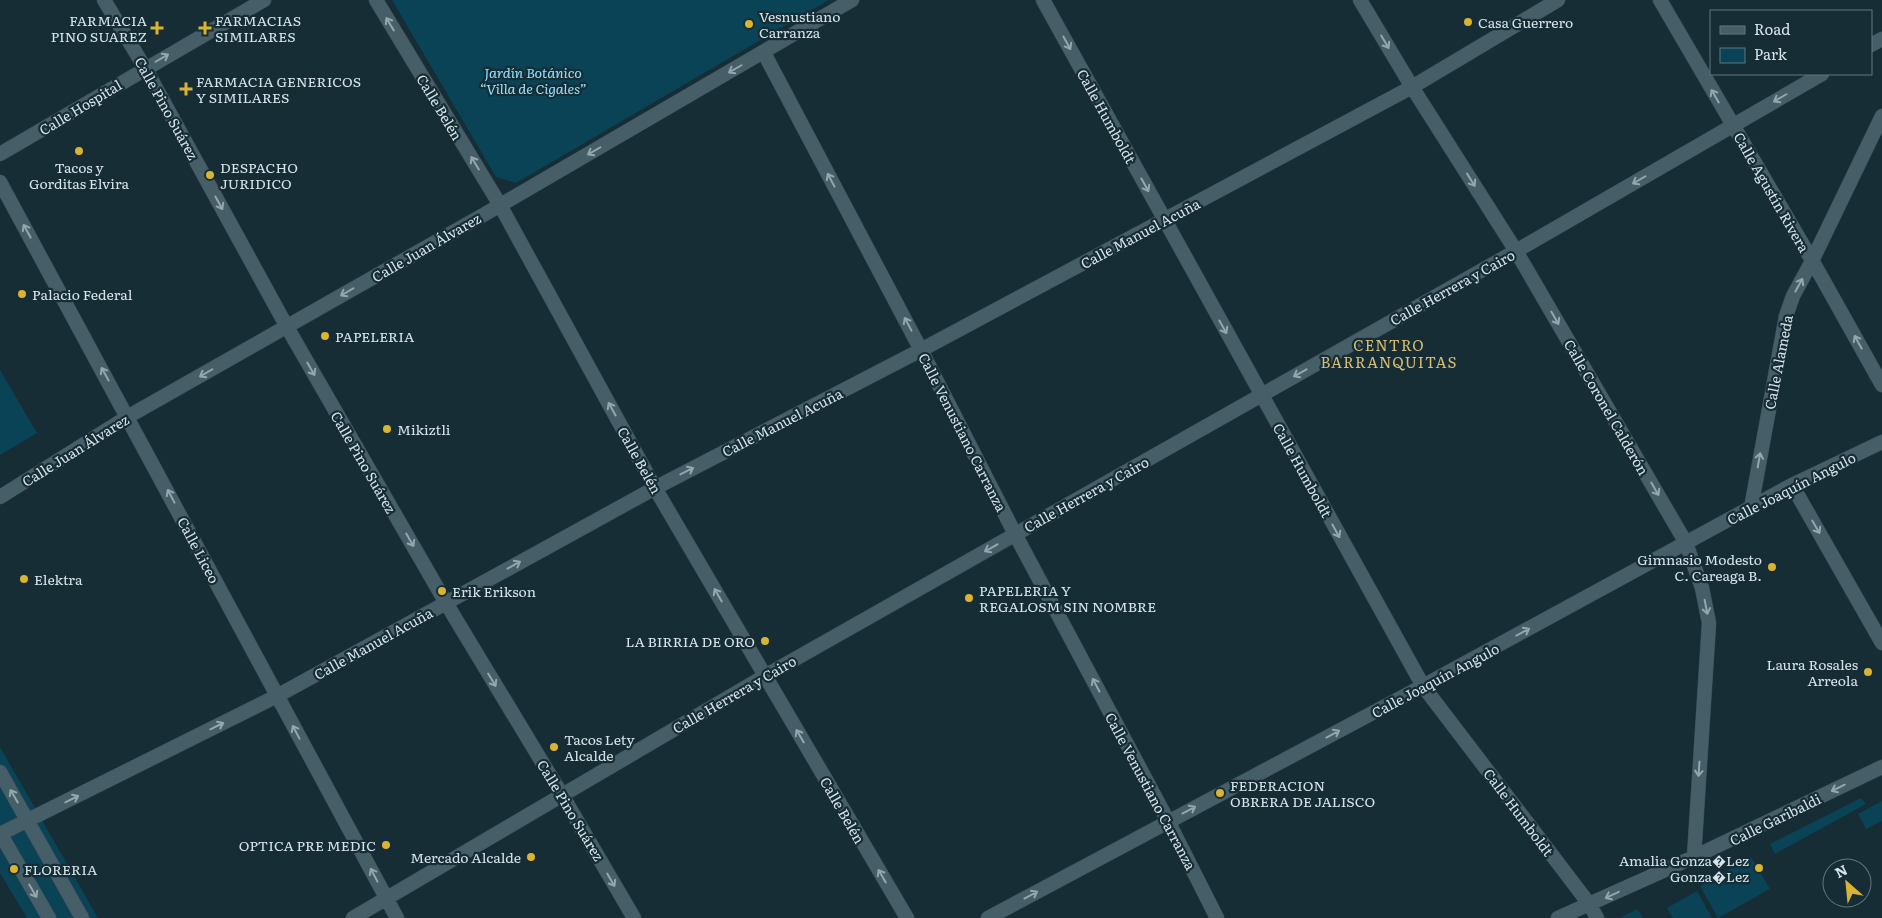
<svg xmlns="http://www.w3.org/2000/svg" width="1882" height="918" font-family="Literata,serif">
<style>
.green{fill:#094355}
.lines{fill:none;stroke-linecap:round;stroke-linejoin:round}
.minor-casing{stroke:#384b52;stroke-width:15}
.minor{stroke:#455e67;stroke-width:14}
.oneway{stroke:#95a7ae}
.poi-dot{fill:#dab333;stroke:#162d36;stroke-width:2}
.labels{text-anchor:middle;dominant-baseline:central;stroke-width:4.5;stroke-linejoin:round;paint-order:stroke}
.poi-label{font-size:14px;fill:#d6e3e9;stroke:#162d36;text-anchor:start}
.park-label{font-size:14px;font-style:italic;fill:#92e1fe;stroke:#162d36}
.street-label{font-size:14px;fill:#d6e3e9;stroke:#162d36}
.neighbourhood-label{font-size:15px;letter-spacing:1px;fill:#d8bd72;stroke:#162d36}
</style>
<rect width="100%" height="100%" fill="#162d36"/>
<!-- green -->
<path class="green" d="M392,0H829L516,183L496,177Z
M0,370L37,433L0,455Z
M0,747L98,918H27L0,873Z
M1861,798L1866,804L1775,854L1770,844Z
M1882,801V821L1866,829L1858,814Z
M1751,857L1770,889L1718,918L1700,886Z
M1697,891L1712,918H1673L1667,908Z
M1637,909L1643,918H1622V917Z"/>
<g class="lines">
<defs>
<path id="minor" d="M104,0L145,68L287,327L446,603L562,795L634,918
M376,0L500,205L655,488L907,918
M1043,0L1423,686L1590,905L1597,918
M1360,0L1412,87L1516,251L1686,543L1702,588L1709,623L1694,857
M1660,0L1817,269L1882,385
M1871,45L1882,39
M764,53L921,350L1015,534L1168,821L1217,918
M0,154L264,0
M0,182C134,426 264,673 397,918
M1792,485L1882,643
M0,497L129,416L485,214L852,0
M1751,508L1786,316L1793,296L1812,261L1882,116
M0,772L82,918
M0,833L49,918
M0,834L277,696L655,488L921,350L1412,87L1558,0
M353,918L765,676L1516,251L1822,74
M988,918L1423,686L1792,485L1882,442
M1558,918L1694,857L1882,767"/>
</defs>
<!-- minor casing -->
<use href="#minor" class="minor-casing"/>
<!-- minor -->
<use href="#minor" class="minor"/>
</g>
<!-- one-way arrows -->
<defs><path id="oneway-shaft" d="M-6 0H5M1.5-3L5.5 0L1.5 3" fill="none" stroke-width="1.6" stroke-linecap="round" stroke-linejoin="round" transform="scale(1.25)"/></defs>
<g class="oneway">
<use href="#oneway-shaft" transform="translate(390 24) rotate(-121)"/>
<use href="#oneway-shaft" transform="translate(1385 42) rotate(59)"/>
<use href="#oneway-shaft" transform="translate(1067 43) rotate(61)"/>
<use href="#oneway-shaft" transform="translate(162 58) rotate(-30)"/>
<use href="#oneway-shaft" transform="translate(735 69) rotate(150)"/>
<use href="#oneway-shaft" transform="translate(1715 96) rotate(-120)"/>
<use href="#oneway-shaft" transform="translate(1780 98) rotate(150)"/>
<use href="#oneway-shaft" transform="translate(594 151) rotate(150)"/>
<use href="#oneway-shaft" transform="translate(475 163) rotate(-121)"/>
<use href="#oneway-shaft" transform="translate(831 180) rotate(-118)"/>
<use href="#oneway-shaft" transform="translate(1471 180) rotate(58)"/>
<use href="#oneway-shaft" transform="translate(1639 180) rotate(150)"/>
<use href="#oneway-shaft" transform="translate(1145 185) rotate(61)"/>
<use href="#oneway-shaft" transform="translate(219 203) rotate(61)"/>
<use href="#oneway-shaft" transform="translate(27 231) rotate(-119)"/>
<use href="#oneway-shaft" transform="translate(1799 285) rotate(-61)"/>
<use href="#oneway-shaft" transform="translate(347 292) rotate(150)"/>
<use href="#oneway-shaft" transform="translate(1555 318) rotate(60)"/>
<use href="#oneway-shaft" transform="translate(908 324) rotate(-118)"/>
<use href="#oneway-shaft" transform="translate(1223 327) rotate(61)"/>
<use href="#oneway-shaft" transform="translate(1858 342) rotate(-119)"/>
<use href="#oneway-shaft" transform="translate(311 369) rotate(60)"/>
<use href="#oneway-shaft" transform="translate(206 373) rotate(150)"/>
<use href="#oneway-shaft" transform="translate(1300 373) rotate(151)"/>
<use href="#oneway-shaft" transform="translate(105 374) rotate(-119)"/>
<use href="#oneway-shaft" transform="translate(612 409) rotate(-119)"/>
<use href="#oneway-shaft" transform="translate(1759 460) rotate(-80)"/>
<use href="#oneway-shaft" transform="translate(687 471) rotate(-27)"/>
<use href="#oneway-shaft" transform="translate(1655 489) rotate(60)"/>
<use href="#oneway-shaft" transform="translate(171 496) rotate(-118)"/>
<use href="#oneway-shaft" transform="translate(1816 527) rotate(60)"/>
<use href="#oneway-shaft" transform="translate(1336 531) rotate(61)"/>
<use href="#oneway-shaft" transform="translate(410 540) rotate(60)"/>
<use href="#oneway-shaft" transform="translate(991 548) rotate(151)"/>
<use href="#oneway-shaft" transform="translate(514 565) rotate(-29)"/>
<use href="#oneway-shaft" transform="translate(718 595) rotate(-120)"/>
<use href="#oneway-shaft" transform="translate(1706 607) rotate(79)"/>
<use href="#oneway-shaft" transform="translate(1523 632) rotate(-28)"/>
<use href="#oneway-shaft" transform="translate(492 680) rotate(59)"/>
<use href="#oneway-shaft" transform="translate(1096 685) rotate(-118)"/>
<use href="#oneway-shaft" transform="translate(217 726) rotate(-26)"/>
<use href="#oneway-shaft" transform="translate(296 732) rotate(-118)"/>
<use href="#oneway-shaft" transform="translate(1333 734) rotate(-28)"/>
<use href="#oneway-shaft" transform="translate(800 736) rotate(-120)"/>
<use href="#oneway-shaft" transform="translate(1699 769) rotate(94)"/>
<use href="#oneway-shaft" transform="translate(1838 788) rotate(154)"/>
<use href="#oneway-shaft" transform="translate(14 796) rotate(-120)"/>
<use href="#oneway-shaft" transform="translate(72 799) rotate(-26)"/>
<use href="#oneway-shaft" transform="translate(1189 810) rotate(-28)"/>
<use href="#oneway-shaft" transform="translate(374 875) rotate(-118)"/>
<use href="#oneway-shaft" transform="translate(882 876) rotate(-120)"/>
<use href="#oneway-shaft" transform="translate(611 880) rotate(60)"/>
<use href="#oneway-shaft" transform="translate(33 891) rotate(60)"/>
<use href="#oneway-shaft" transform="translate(1031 895) rotate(-28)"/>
<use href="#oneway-shaft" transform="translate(1612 895) rotate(155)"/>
</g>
<!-- markers -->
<g class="poi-dot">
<circle cx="1468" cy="22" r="5"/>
<circle cx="749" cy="24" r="5"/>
<path d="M154.5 20.5h5v5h5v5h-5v5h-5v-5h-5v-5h5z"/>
<path d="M202.5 20.5h5v5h5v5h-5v5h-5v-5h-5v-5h5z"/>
<path d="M183.5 81.5h5v5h5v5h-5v5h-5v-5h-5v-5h5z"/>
<circle cx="79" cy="151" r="5"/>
<circle cx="210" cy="175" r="5"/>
<circle cx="22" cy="294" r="5"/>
<circle cx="325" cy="336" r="5"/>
<circle cx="387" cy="429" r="5"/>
<circle cx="1772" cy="567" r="5"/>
<circle cx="24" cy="579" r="5"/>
<circle cx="442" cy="591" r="5"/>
<circle cx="969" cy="598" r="5"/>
<circle cx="765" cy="641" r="5"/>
<circle cx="1868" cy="672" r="5"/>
<circle cx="554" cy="747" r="5"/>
<circle cx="1220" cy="793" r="5"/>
<circle cx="386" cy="845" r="5"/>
<circle cx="531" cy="857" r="5"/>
<circle cx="1759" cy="868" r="5"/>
<circle cx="14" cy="869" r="5"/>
</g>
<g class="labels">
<!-- poi labels -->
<g class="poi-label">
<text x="759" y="16">Vesnustiano<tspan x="759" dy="16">Carranza</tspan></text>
<text x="147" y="20" text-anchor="end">FARMACIA<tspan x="147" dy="16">PINO SUAREZ</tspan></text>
<text x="215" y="20">FARMACIAS<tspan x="215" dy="16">SIMILARES</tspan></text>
<text x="1478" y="22">Casa Guerrero</text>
<text x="196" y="81">FARMACIA GENERICOS<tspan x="196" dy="16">Y SIMILARES</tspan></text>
<text x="79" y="167" text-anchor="middle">Tacos y<tspan x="79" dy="16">Gorditas Elvira</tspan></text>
<text x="220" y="167">DESPACHO<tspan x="220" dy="16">JURIDICO</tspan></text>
<text x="32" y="294">Palacio Federal</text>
<text x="335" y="336">PAPELERIA</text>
<text x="397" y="429">Mikiztli</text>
<text x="1762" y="559" text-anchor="end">Gimnasio Modesto<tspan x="1762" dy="16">C. Careaga B.</tspan></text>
<text x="34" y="579">Elektra</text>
<text x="979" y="590">PAPELERIA Y<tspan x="979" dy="16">REGALOSM SIN NOMBRE</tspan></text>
<text x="452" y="591">Erik Erikson</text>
<text x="755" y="641" text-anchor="end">LA BIRRIA DE ORO</text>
<text x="1858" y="664" text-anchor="end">Laura Rosales<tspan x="1858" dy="16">Arreola</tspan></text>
<text x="564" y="739">Tacos Lety<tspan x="564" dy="16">Alcalde</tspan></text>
<text x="1230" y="785">FEDERACION<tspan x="1230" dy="16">OBRERA DE JALISCO</tspan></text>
<text x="376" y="845" text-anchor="end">OPTICA PRE MEDIC</text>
<text x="521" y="857" text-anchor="end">Mercado Alcalde</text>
<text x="1749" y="860" text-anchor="end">Amalia Gonza�Lez<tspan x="1749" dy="16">Gonza�Lez</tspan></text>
<text x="24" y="869">FLORERIA</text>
</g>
<!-- park labels -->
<g class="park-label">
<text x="533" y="72">Jardín Botánico<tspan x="533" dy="16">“Villa de Cigales”</tspan></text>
</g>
<!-- street labels -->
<g class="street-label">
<text transform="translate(80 107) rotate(-31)">Calle Hospital</text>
<text transform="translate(440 107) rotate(59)">Calle Belén</text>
<text transform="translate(167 108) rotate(61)">Calle Pino Suárez</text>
<text transform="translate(1107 116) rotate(61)">Calle Humboldt</text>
<text transform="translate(1772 192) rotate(60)">Calle Agustín Rivera</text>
<text transform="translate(1140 233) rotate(-28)">Calle Manuel Acuña</text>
<text transform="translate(426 247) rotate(-30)">Calle Juan Álvarez</text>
<text transform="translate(1452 287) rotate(-29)">Calle Herrera y Cairo</text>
<text transform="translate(1778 362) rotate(-79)">Calle Alameda</text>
<text transform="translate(1607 407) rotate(60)">Calle Coronel Calderón</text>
<text transform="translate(782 422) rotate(-27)">Calle Manuel Acuña</text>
<text transform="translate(963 432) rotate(63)">Calle Venustiano Carranza</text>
<text transform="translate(75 450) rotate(-32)">Calle Juan Álvarez</text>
<text transform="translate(640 460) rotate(61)">Calle Belén</text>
<text transform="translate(364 462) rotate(60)">Calle Pino Suárez</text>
<text transform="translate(1303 470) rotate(61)">Calle Humboldt</text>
<text transform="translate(1791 488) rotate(-27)">Calle Joaquín Angulo</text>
<text transform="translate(1086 494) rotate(-29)">Calle Herrera y Cairo</text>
<text transform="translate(199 550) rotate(62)">Calle Liceo</text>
<text transform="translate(373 643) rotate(-29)">Calle Manuel Acuña</text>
<text transform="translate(1435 680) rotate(-28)">Calle Joaquín Angulo</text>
<text transform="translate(734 694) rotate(-30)">Calle Herrera y Cairo</text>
<text transform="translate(1151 791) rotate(62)">Calle Venustiano Carranza</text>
<text transform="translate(571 810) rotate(59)">Calle Pino Suárez</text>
<text transform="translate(843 810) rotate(60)">Calle Belén</text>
<text transform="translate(1519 812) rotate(53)">Calle Humboldt</text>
<text transform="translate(1775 819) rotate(-26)">Calle Garibaldi</text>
</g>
<!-- neighbourhood labels -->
<g class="neighbourhood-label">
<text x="1389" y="344">CENTRO<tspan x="1389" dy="17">BARRANQUITAS</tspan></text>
</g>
</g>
<!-- legend -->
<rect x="1710" y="10" width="162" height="65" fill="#162d36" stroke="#63767e"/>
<rect x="1720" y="26" width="25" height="8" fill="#455e67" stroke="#63767e"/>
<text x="1754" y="35" font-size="15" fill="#d6e3e9">Road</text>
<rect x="1720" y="48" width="25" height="15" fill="#094355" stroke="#63767e"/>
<text x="1754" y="60" font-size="15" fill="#d6e3e9">Park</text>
<!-- north arrow -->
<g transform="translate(1847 883) rotate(333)"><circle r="24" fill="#162d36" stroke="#63767e"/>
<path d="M0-4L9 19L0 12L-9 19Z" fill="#dab333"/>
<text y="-8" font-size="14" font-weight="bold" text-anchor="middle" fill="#d6e3e9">N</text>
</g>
</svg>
